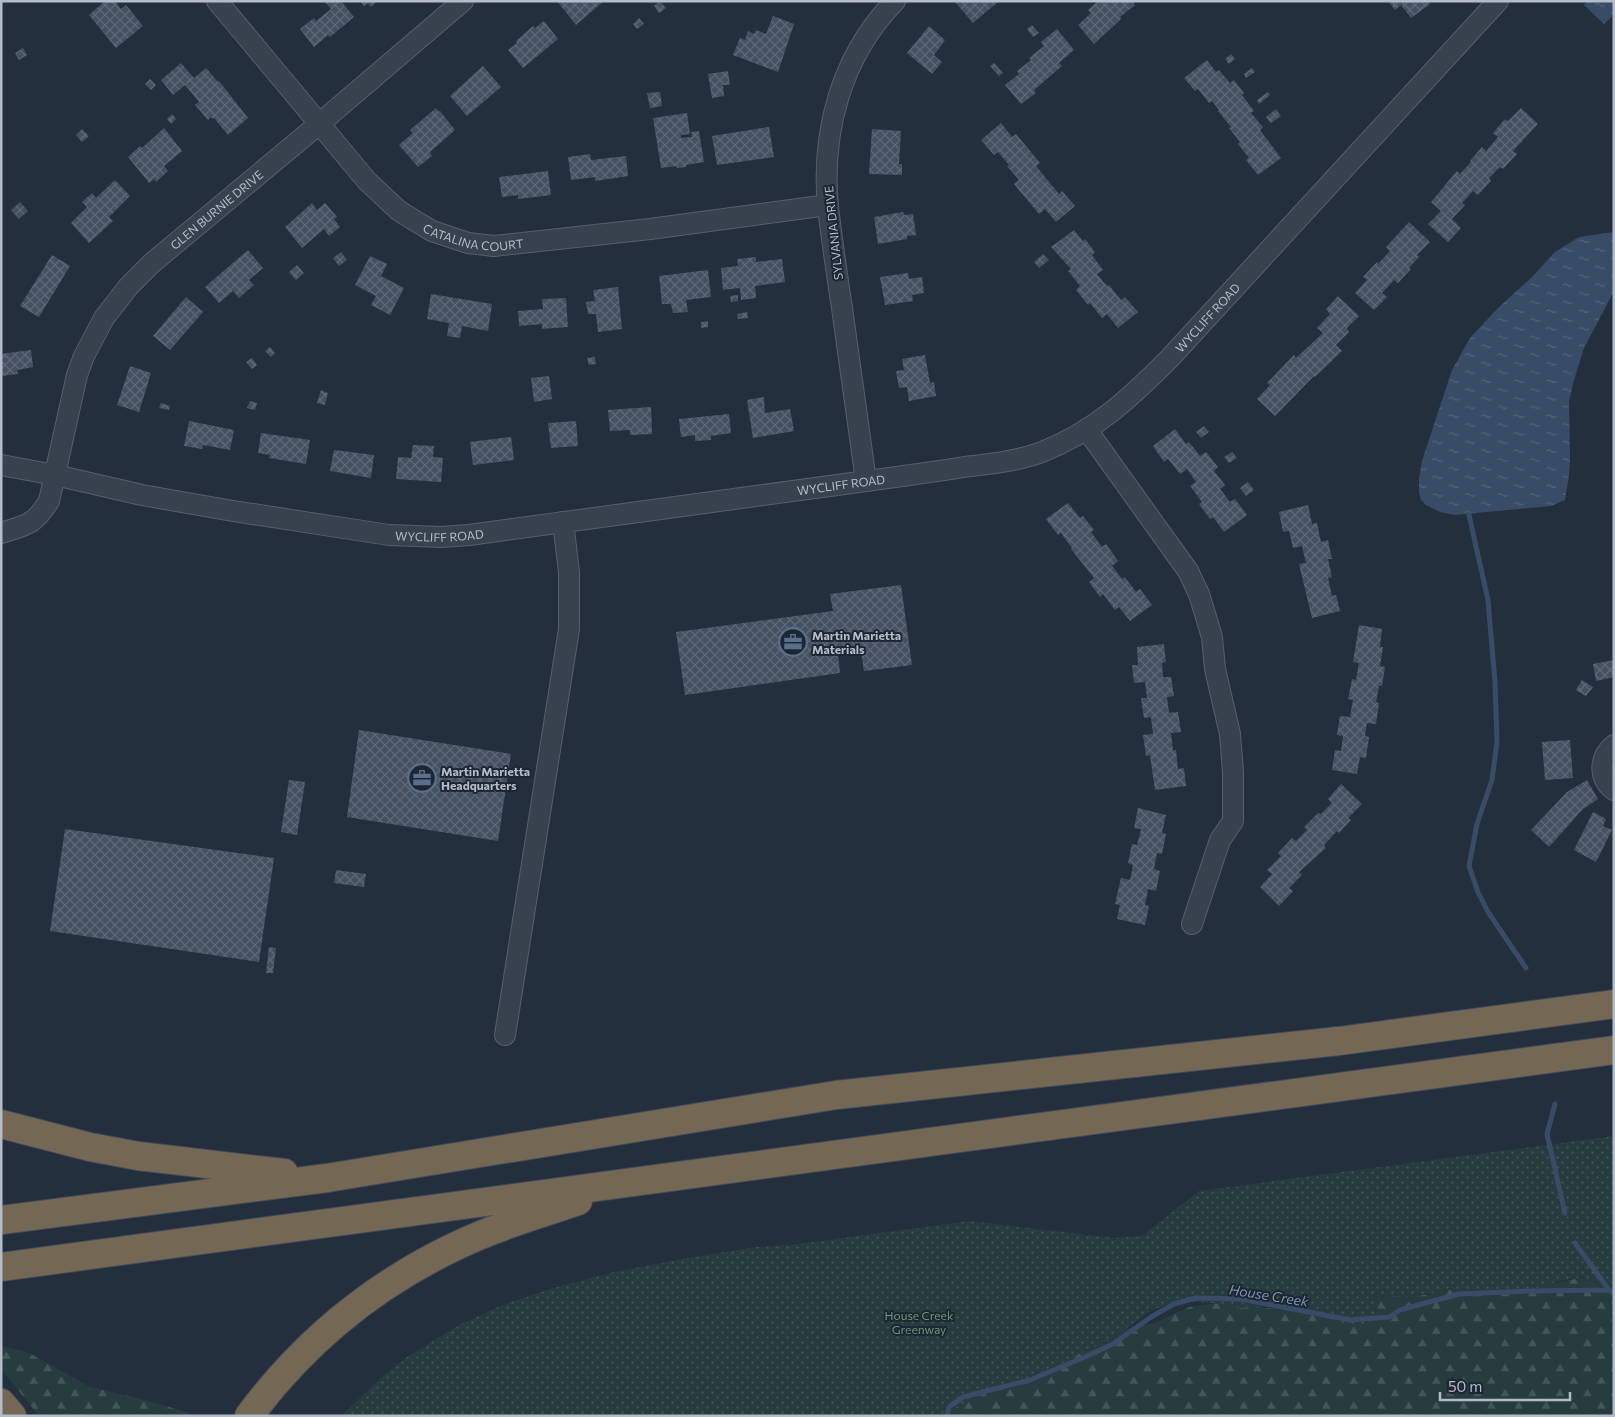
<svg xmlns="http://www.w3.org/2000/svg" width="1615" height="1417" font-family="Commissioner,sans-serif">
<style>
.forest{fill:url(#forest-firs)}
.park{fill:url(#park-dots)}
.water{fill:url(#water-ripples)}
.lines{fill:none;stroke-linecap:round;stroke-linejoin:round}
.stream{stroke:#394c67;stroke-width:5}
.building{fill:url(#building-cross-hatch)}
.minor-casing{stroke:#565f6c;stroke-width:22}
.highway-casing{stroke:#434c59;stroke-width:30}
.minor{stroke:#38414e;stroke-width:20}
.highway{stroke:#746855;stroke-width:28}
.labels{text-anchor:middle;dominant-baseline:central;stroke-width:4;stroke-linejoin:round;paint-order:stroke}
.street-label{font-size:12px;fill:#b4bcc9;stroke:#1d2633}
.poi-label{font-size:12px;font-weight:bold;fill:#b4bcc9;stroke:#1d2633;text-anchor:start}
.park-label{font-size:12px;fill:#6b9a76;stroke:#1d2633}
.water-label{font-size:14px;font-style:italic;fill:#7c92b1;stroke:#1d2633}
</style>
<defs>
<pattern id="forest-firs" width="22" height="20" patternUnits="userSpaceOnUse" patternTransform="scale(1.25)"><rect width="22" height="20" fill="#263c3f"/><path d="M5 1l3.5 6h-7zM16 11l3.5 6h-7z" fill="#435659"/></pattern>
<pattern id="park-dots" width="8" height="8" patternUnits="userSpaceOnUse" patternTransform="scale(1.25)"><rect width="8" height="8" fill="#263c3f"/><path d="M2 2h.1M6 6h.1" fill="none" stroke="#435659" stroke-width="1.8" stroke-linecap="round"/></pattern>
<pattern id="water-ripples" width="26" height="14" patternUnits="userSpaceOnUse" patternTransform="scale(1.25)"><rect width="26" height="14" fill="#394c67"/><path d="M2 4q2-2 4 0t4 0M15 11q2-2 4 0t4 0" fill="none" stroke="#53647b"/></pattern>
<pattern id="building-cross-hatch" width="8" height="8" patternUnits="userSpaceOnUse" patternTransform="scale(1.25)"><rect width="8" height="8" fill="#455162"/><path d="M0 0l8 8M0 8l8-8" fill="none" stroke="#5d6877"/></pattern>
</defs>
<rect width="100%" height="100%" fill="#242f3e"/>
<!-- forest -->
<path class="forest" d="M1585,1277C1595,1282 1602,1286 1608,1296C1615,1313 1614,1392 1614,1416H937L956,1409L981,1395L1089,1349L1121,1330L1154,1323L1189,1307L1224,1302L1291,1311L1374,1314L1373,1295H1427L1440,1290L1550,1284Z
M1,1346L28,1352L90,1387L133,1397L187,1412L193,1416H39L1,1369Z"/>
<!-- park -->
<path class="park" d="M1614,1136V1318L1610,1308V1299L1603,1288L1596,1282L1584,1277L1559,1281L1536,1288L1495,1294L1468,1292L1451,1288L1416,1297L1374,1295V1316L1363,1326H1353L1314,1315L1272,1307L1239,1308L1213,1303L1178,1301L1152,1310L1124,1330L1038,1376L1010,1383L981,1395L956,1409L937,1416H341L382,1377L407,1357L461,1324L500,1306L553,1288L614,1272L687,1258L757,1247L790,1245L970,1221L1114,1238L1142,1236L1199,1191Z"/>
<!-- water -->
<path class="water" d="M1587,1H1614V14L1604,24L1584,5Z
M1614,232V291L1584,348L1574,380L1569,401L1570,458L1569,475L1565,500L1551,506L1455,515L1440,512L1426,505L1421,500L1419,492V479L1422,461L1452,370L1470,338L1499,307L1533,276L1555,252L1579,237Z"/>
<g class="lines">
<!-- stream -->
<path class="stream" d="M1469,515L1488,600L1495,682L1497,742L1492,780L1477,824L1469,866L1478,892L1488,912L1526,968
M1555,1104L1547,1134L1565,1213
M1575,1243L1609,1290
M947,1416L949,1407L963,1397L1030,1380L1085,1357L1113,1344L1151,1317L1174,1304L1196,1298L1241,1299L1350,1320L1389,1317L1400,1310L1459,1294L1531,1291L1609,1290L1614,1293"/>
</g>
<!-- building -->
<path class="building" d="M105,1H115L121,9L126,5L143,26L116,48L89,15Z
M324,1H341L354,17L330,37L328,35L314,47L300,29L314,18L316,21L331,9Z
M360,1H377L371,7L368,3L364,6Z
M557,1H604L576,25Z
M660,1L666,8L659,13L654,6Z
M956,1H999L973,23L955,2Z
M1098,1H1136L1133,4L1135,5L1120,17L1121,19L1094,44L1078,25L1091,13L1088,10Z
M1388,1H1428L1430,4L1411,18L1401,5L1395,10Z
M773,16L794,24L778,72L733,55L740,38L745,40L748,31L754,34L756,30L766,34Z
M639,18L644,24L637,29L633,24Z
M544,21L558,39L523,68L508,50L517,43L516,41L533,26L535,28Z
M1032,25L1039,33L1033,37L1027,29Z
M929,26L945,40L934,55L942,62L932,74L907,53Z
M1057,29L1074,50L1059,63L1062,66L1034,90L1036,93L1021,104L1005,85L1019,74L1017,71L1031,60L1029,58L1044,46L1041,42Z
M23,48L27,55L19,60L15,53Z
M1231,54L1235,59L1229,64L1225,59Z
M1207,60L1216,72L1219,70L1230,83L1234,80L1244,93L1242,95L1254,111L1251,113L1263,127L1260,130L1281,158L1258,175L1246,160L1249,158L1238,144L1240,142L1229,128L1231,127L1218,111L1219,110L1212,101L1209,103L1198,89L1195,91L1184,78Z
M181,63L194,78L206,68L218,82L219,81L248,118L228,135L214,118L213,119L211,117L208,120L195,105L199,102L185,85L173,95L161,80Z
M994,63L1003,73L999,76L990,66Z
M483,66L501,87L467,116L450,96Z
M1252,68L1255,72L1246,78L1244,74Z
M728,71L730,85H723L724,96L712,98L708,74Z
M150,79L156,85L151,90L145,84Z
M660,92L662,106L650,108L647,93Z
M1268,92L1270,95L1259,104L1257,100Z
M436,108L439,112L440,111L455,130L430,152L432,156L418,167L399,145L413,133L410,130Z
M1521,108L1538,124L1513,151L1517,154L1503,169L1500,167L1489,178L1491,181L1478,195L1473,191L1462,203L1465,205L1452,219L1461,228L1448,242L1428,224L1441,211L1431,202L1457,171L1460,174L1471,162L1470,161L1482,147L1486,151L1498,137L1493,133L1505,119L1508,121Z
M1276,109L1281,116L1271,123L1266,117Z
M687,113L690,134L681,135V138L692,137L691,132L699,131L704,162L686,165V167L677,168L676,166L661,168L653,118Z
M172,114L176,119L171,124L167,119Z
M1001,123L1012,137L1016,134L1040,163L1036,166L1059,194L1062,191L1075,206L1056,222L1045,209L1039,214L1014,184L1019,180L1007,166L1009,165L998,152L994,155L981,140Z
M769,127L774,157L717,165L712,136Z
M164,128L182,151L164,166L168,171L156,182L154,179L149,183L128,157L140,146L142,148Z
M82,129L89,136L82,142L76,135Z
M872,129L901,131L899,164H902V175L869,174Z
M590,154L591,160L626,156L628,176L595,181V177L571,180L568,157Z
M548,171L551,195L518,199V195L502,197L499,177Z
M115,180L130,196L109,217L113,221L89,243L71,223L87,207L82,202L92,193L96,198Z
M20,202L28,211L19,219L11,210Z
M312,203L317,210L325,203L337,217L334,219L340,227L329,236L324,229L302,248L285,227Z
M903,212L904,215L913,214L916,235L907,236V239L878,244L874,217Z
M1409,222L1430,242L1417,255L1419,257L1409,268L1411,269L1398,283L1394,280L1382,293L1387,297L1374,310L1355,293L1367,280L1363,277L1377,262L1378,264L1390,251L1386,247Z
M1074,230L1083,241L1085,239L1095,252L1092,255L1103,270L1097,274L1107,286L1109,285L1121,300L1125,297L1138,312L1118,328L1107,314L1102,318L1090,303L1088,305L1076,290L1080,286L1068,271L1071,269L1051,247Z
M248,250L263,268L249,280L254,285L239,298L233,291L219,303L205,287Z
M341,252L347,260L339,266L333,258Z
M1043,254L1049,260L1039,268L1034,262Z
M52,255L70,266L39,317L20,306Z
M370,256L387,264L381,276L404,288L390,315L371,305L376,296L355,285Z
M756,257V262L782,259L785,282L755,286L756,298L741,300L740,288L723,290L721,268L738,266L737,259Z
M297,265L304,273L296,280L289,272Z
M708,270L711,297L686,300L688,312L673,313L671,304H662L659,276Z
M908,273L909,279L922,277L924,293L912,295L913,301L885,305L880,277Z
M618,287L622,329L598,332L596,314H588L586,302L595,301L593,290Z
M431,294L492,304L488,331L462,326L460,338L447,336L449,323L427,319Z
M738,295V301L731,302L730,296Z
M1338,296L1359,316L1347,328L1349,332L1336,345L1342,351L1315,377L1314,376L1275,416L1257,399L1270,385L1267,383L1294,355L1296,358L1323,333L1317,328L1330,314L1326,309Z
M186,297L203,312L170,350L153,336Z
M566,298L568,327L542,329V324L519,326L518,311L543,309L542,299Z
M747,312L748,318L738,319L737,314Z
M708,321V327L701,328V322Z
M270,347L275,353L271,357L265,351Z
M31,350L33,367L17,370L18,374L1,376V354Z
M925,355L930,383L934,382L936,396L909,401L907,387L899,388L896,371L904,370L902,359Z
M595,357L596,364L589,365L587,358Z
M252,358L257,365L252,369L246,362Z
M130,366L151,373L139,412L117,405Z
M549,376L552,399L534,402L531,378Z
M321,390L328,393L325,405L317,403Z
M764,397L765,413L790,409L794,431L753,438L747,400Z
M250,401L257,403L255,410L247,408Z
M161,403L170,406L169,410L159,408Z
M651,407L652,434L630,435V430L610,431L608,410Z
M729,414L731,433L711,436V440L695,441V435L681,437L679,419Z
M189,421L234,430L230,450L203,445L202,449L184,446Z
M576,421L578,446L551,448L548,423Z
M1204,426L1209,432L1201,438L1196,432Z
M1175,429L1186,444L1189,442L1200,456L1206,452L1218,467L1214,471L1225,485L1220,489L1230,502L1235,499L1247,515L1224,532L1213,517L1210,519L1199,504L1202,502L1190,486L1196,482L1187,469L1180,474L1168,459L1164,462L1153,446Z
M261,433L310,440L306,464L269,458L270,455L258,453Z
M511,437L514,460L473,465L470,442Z
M413,445L434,446L433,457L443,458L441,482L396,479L398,457L411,458Z
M334,450L374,455L371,478L330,471Z
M1232,452L1237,458L1229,463L1224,457Z
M1248,482L1254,490L1246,496L1240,488Z
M1068,503L1080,518L1083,516L1094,530L1091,532L1102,547L1106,544L1118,561L1112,566L1122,579L1125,577L1136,592L1140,589L1152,605L1130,621L1119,607L1115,610L1103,594L1100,597L1089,582L1094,578L1071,549L1072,548L1061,533L1058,535L1046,519Z
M1308,505L1312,524L1317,523L1321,542L1328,540L1332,559H1328L1332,577L1328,578L1332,596L1336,595L1340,611L1312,618L1299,564L1306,563L1302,546L1293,548L1289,531L1283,532L1279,512Z
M901,585L912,665L864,671L861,652L838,655L840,673L685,695L676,632L833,611L830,594Z
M1359,625L1382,629L1380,647H1383L1380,666L1385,667L1382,686H1379L1376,702L1379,703L1376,724L1367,723L1365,736L1369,737L1366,758L1360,757L1357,774L1332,770L1335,750L1341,751L1343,736L1337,735L1340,716L1350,717L1353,700L1348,699L1352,679L1356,680L1359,663L1353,662Z
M1164,644L1166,662L1162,663L1163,677H1171L1174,696L1167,697L1169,713L1178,712L1181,732L1171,733L1173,750H1176L1178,769L1184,768L1186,786L1155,790L1150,755L1146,756L1143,735L1153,734L1151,717L1144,718L1141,698H1147L1145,682L1134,683L1132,665H1138L1137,647Z
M1614,660V677L1596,681L1593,664Z
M1582,680L1593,687L1586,696L1576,690Z
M359,730L511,754L498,841L347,817Z
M1570,740L1573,778L1545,780L1542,742Z
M289,780L305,782L297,835L281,832Z
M1587,780L1598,799L1583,809L1549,847L1531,830L1567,792Z
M1341,784L1362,804L1348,818L1351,820L1339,833L1337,831L1324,845L1326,848L1299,872L1302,875L1289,888L1293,891L1279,906L1260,887L1272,874L1267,870L1281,856L1278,853L1292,838L1296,841L1307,830L1304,827L1318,813L1321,814L1332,803L1328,799Z
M1138,808L1166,815L1162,833L1166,834L1162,854L1157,853L1154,869L1160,871L1156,891L1148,889L1145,905L1149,906L1145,925L1117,919L1120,905L1115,904L1121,878L1130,880L1133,865L1128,863L1132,844L1137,845L1141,829L1134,828Z
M1593,812L1606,819L1603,826L1612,830L1596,862L1574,850Z
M65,829L274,858L259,962L50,931Z
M336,870L366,874L364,887L334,883Z
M269,947L276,948L273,973H266Z"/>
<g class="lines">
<defs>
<g id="minor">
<path id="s1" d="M217,1L367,181L398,210L412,219L432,231L468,243L494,246L650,229L828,205"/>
<path d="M1087,430L1188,571L1199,594L1212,637L1215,669L1230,734L1233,772V821L1220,840L1192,924"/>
<path id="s2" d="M1,465L55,475L142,495L233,511L389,535L441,537L469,535C597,518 724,500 852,483C889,478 927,473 964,467C990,464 1018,461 1042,452C1095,431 1129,399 1169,359L1498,1"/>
<path d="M866,481C858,424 850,366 842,308C837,275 832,241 828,207C821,132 841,56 895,1"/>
<path id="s3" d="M1,533C27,525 34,525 49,501L77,375L84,356L104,318L129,286L152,263L319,124L463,1"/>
<path d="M1614,745C1599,757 1598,778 1614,790"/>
<path d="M505,1035L569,629V572L563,522"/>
</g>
<path id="highway" d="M1,1124L90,1147L138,1156L284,1173
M1,1220L327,1178L836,1095L1339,1041L1614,1004
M1,1267L1614,1050
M1,1403L12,1416
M249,1416C304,1342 374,1285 456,1246C495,1227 537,1215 578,1201"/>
</defs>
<!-- minor casing -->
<use href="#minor" class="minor-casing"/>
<!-- highway casing -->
<use href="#highway" class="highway-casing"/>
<!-- minor -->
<use href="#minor" class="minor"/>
<!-- highway -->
<use href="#highway" class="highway"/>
</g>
<!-- icons -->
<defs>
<symbol id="office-ring" viewBox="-11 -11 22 22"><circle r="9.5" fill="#1d2633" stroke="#5c6f8a" stroke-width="1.5"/><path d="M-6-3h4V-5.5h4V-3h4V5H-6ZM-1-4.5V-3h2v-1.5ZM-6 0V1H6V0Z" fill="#5c6f8a"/></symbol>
</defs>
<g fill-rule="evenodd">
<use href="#office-ring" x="777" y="626" width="32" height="32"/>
<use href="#office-ring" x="406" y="762" width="32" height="32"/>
</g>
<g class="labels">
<!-- street labels -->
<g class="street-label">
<text stroke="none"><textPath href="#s3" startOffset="409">GLEN BURNIE DRIVE</textPath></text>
<text stroke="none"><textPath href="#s1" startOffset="359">CATALINA COURT</textPath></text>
<text transform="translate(833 233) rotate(-96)">SYLVANIA DRIVE</text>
<text stroke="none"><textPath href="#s2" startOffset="1269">WYCLIFF ROAD</textPath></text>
<text stroke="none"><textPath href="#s2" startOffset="850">WYCLIFF ROAD</textPath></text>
<text stroke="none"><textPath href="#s2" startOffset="445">WYCLIFF ROAD</textPath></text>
</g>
<!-- poi labels -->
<g class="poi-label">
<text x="812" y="635">Martin Marietta<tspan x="812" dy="14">Materials</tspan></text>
<text x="441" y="771">Martin Marietta<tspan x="441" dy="14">Headquarters</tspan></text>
</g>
<!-- park labels -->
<g class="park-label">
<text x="919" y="1315">House Creek<tspan x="919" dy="14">Greenway</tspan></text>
</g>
<!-- water labels -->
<g class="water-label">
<text transform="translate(1269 1295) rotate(9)">House Creek</text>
</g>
</g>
<!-- border -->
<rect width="1615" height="1417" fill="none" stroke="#b4bcc9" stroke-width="5"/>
<!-- scale -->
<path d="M1440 1392v8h130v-8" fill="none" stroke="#b4bcc9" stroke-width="2.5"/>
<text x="1448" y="1392" font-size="15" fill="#b4bcc9" stroke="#1d2633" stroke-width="4" paint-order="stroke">50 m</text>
</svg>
